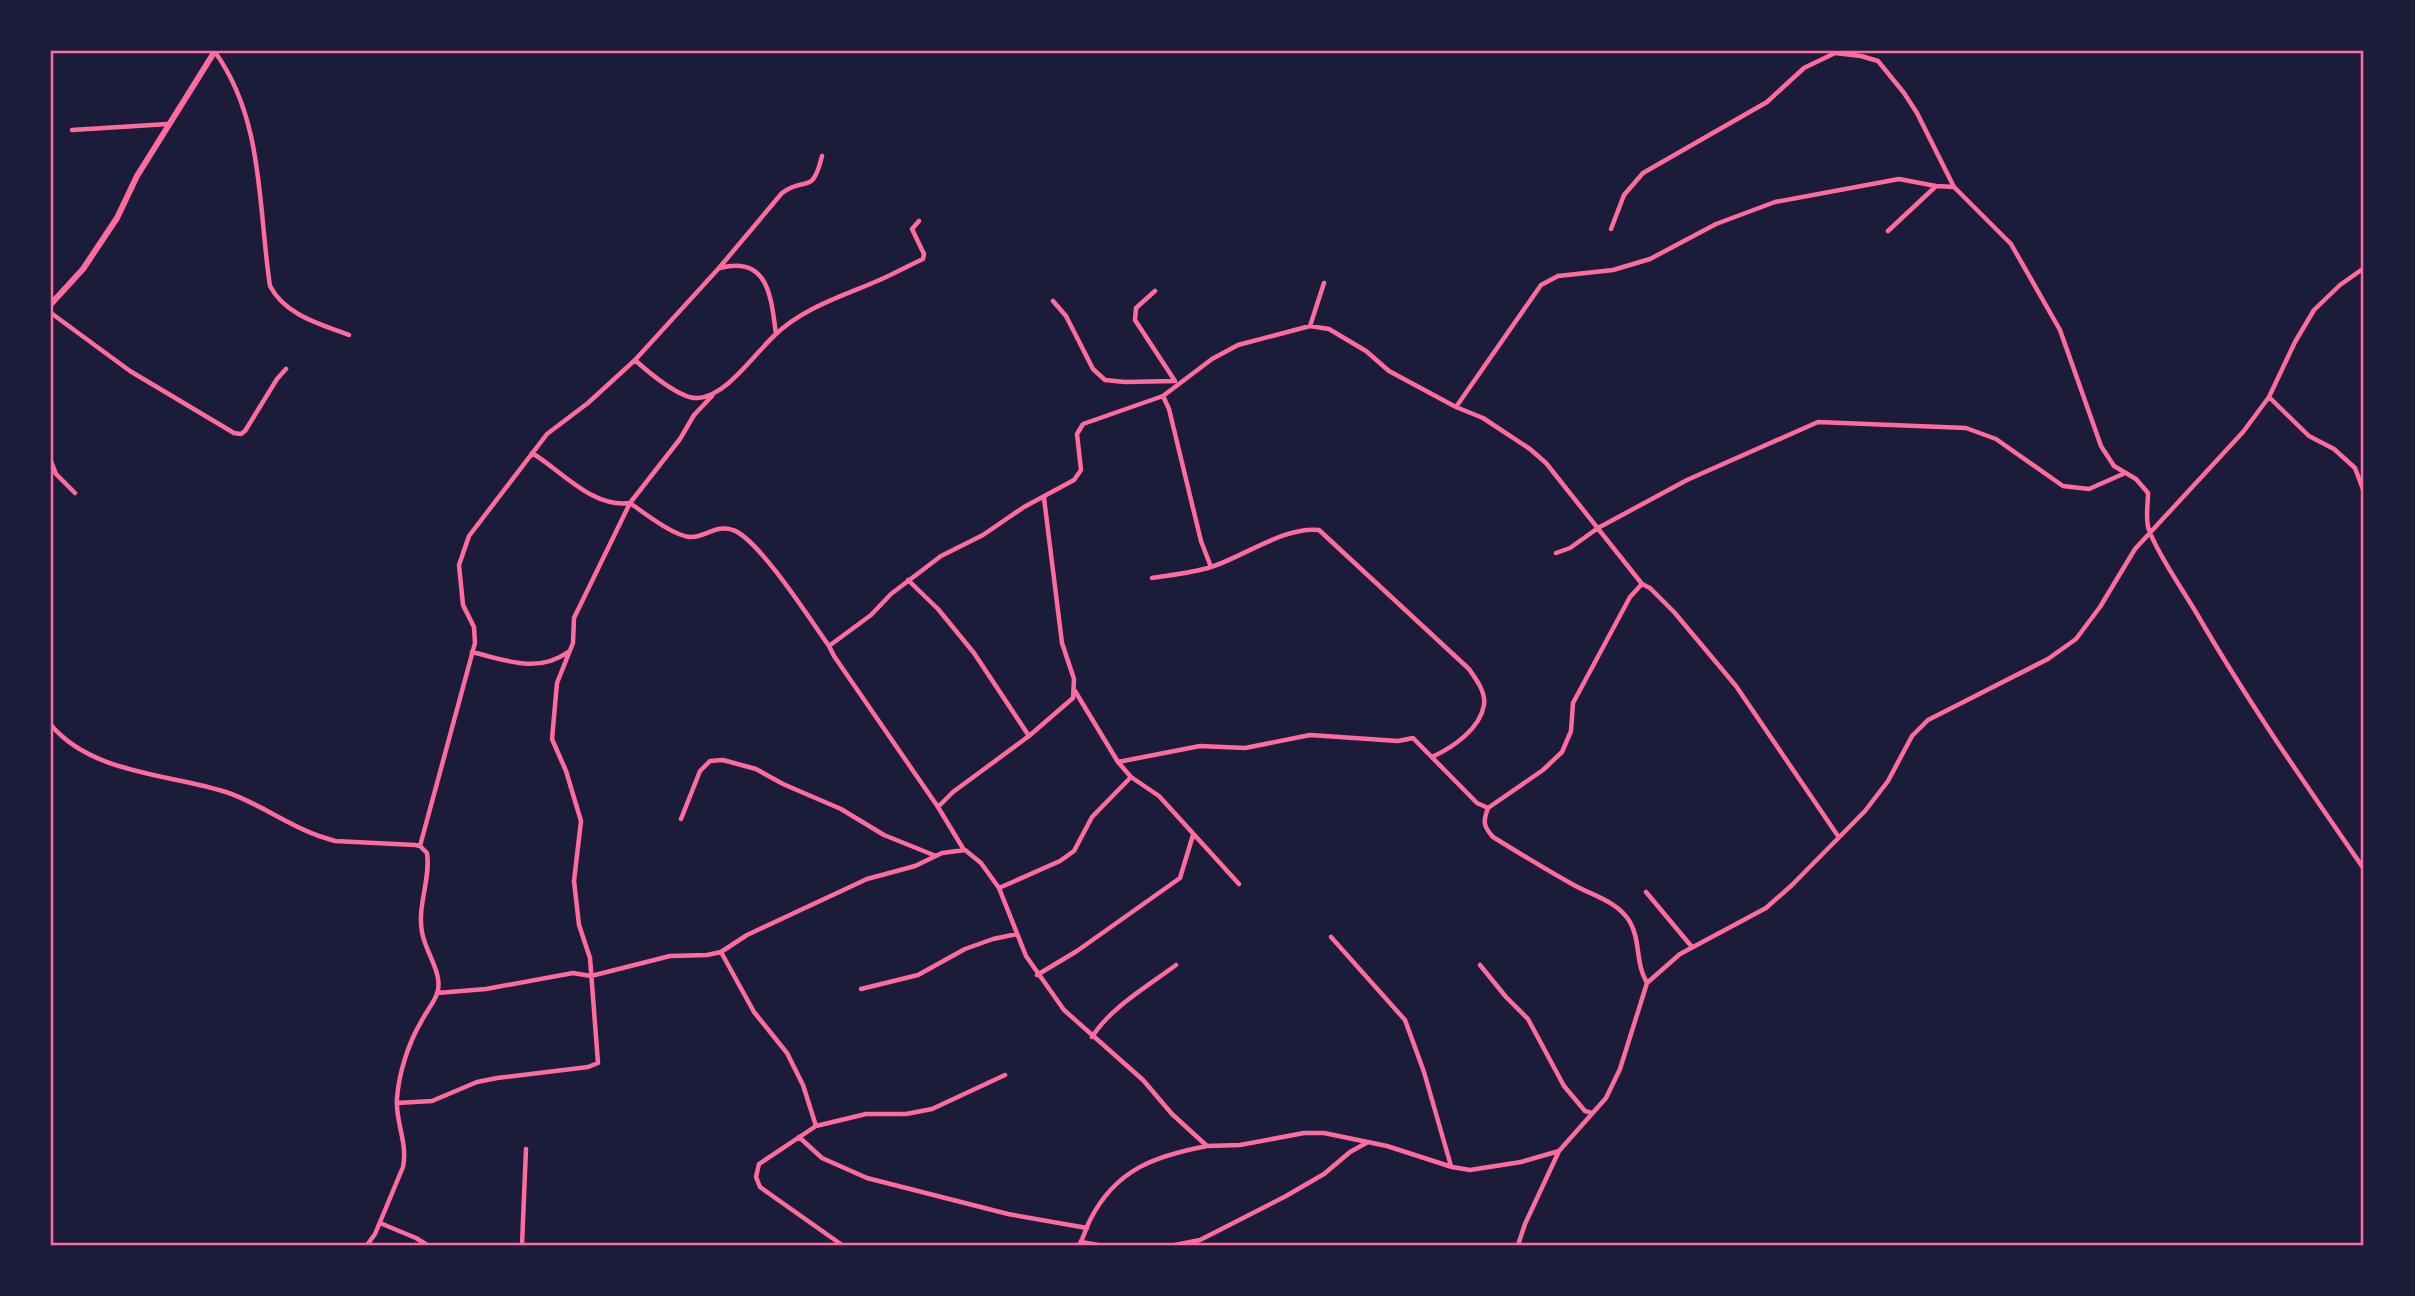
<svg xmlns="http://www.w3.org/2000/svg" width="2415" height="1296" font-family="'Sofia Sans Condensed',sans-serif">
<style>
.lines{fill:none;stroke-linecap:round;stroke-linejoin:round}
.minor{stroke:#ff6b9d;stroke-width:4.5}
.tertiary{stroke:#ff6b9d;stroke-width:6}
.neatline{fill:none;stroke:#ff6b9d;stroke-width:2.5}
</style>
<rect width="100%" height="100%" fill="#1b1b3a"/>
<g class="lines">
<!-- minor -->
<path class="minor" d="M215,52C264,120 258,207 270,286C285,315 320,324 349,335
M72,130L168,124
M1611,229L1624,195L1643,173L1767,102L1804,68L1835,53L1861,56L1878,61L1904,93L1917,113L1954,187L2011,244L2060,330L2101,446L2114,466L2136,479L2148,493C2148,505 2145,519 2149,530C2158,555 2183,590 2197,614C2248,702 2306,785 2364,869
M1888,231L1935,187
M720,268C769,255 771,298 776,334
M1155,291L1136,308L1135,320L1175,381
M1053,301L1066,316L1093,369L1105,380L1125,382L1175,381
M51,313L130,371L234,433L241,434L245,431L277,379L286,369
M1310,326L1324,283
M635,360C647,371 681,400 698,398C727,396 754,354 775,335C805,306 847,295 884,278C897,272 910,265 923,259L924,254L912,229L919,221
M1163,396L1169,409L1201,541L1211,567
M2269,397L2309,436L2334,449L2355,468L2364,492
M1456,407L1541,285L1558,276L1613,270L1650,259L1716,224L1775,202L1899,179L1936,186L1954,187
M532,453C562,471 592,508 630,503C644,513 675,537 691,537C706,537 717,524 733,530C759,539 811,621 829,646L834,656L938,807L964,850
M51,461L56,474L75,493
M1556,553L1570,548L1598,528L1687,480L1818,422L1966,428L1996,439L2063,486L2089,489L2123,474
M1152,578C1171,575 1192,573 1211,567C1243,557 1285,526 1319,530L1469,669C1476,679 1486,692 1484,705C1480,729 1453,747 1434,756
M908,580L938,609L974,653L1029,736
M829,646L871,615L891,594L941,556L983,535L1024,507L1074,480L1081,470L1077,434L1083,424L1163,396L1212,359L1238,345L1310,326L1329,329L1366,351L1389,371L1456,407L1483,418L1530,449L1546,463L1642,584L1650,588L1674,612L1736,686L1838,836
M472,652C505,660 538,674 568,652
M1075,691L1118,762L1131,777L1159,796L1239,884
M51,725C92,774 170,774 226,792C259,803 287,825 319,836L335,841L415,845L420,846L427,853C431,879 417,905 422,932C425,952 444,974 437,994C433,1004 426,1012 421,1022C408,1044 399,1073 397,1098C395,1122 408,1142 403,1167L375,1234L367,1245
M1118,762L1200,746L1245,748L1310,735L1398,741L1413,738L1477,803L1488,808L1543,770L1562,752L1571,731L1573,703L1630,597L1642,584
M938,807L953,792L1029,736L1073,698L1074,679L1062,643L1044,498
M1488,808C1483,821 1483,826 1493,837C1519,853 1545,869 1572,884C1591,895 1618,901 1630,922C1641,941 1635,963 1647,983
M681,819L700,771L710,761L723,760L756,769L783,784L841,809L884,835L936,856
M420,846L475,643L474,627L463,605L459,565L469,536L547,434L588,403L635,360L719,268L782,193C806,175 812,197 822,156
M999,888L1060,861L1074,851L1092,817L1131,777
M1646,892L1692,947
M1331,937L1405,1020L1424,1072L1451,1166
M721,952L754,1012L787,1053L803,1085L816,1126
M1480,965L1506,997L1528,1019L1564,1086L1585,1111L1592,1113
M1037,975L1077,951L1180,878L1193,835
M861,989L918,975L965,949L993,939L1017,934
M437,993L486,989L573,973L591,976L670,956L707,955L721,952L747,935L867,879L915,866L942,853L965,850L981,863L999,888L1026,956L1064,1010L1143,1080L1172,1114L1207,1146L1240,1145L1304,1133H1324L1387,1146L1452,1167L1470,1170L1521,1162L1559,1151
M1092,1037C1111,1007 1148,986 1176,965
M397,1103L432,1101L477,1082L497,1078L588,1067L598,1063L590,958L579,925L574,881L581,821L566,771L552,739L557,683L573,643L574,618L630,503L680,439L694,415L712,396
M799,1137L822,1158L867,1178L1008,1214L1087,1228
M380,1223L416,1238L427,1245
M1081,1242L1098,1245
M522,1245L526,1149
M842,1245L760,1187L756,1177L759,1164L816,1126L866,1114H906L932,1109L1005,1075
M1079,1245C1084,1237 1086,1228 1090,1220C1116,1169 1155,1156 1207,1146
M1175,1245L1200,1240L1286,1196L1324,1174L1350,1152L1368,1142
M1518,1245L1525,1224L1559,1151L1606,1098L1620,1069L1647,983L1680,954L1766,908L1792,885L1865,811L1888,781L1912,736L1928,720L2048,659L2076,639L2100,607L2135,549L2243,432L2269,397L2295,342L2314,310L2340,285L2364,268"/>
<!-- tertiary -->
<path class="tertiary" d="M51,304L83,269L117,218L137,176L215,51"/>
</g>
<!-- border -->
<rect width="2415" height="1296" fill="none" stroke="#1b1b3a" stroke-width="105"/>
<rect x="52" y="52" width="2310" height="1192" class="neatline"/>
</svg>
